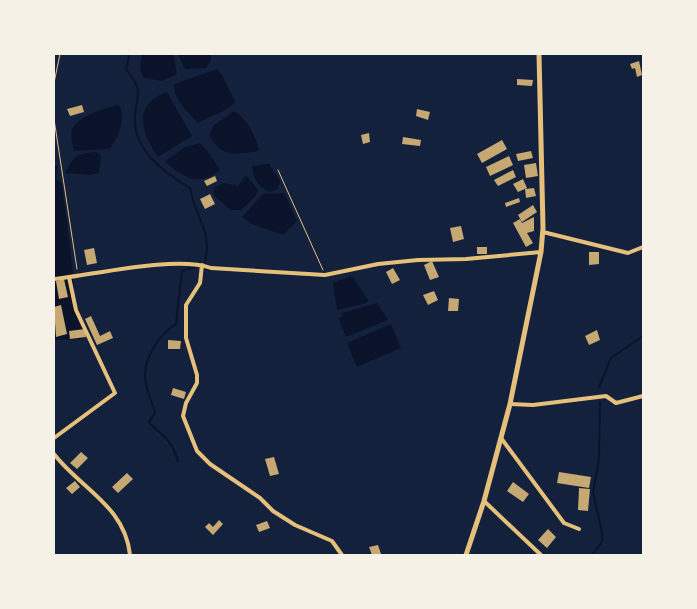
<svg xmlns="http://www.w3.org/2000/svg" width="697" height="609" font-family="'Noto Sans',sans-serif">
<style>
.water{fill:#0b132b}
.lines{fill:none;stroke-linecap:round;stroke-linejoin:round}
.stream{stroke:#0b132b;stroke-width:2}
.building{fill:#c6a872}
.path{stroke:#e5c07b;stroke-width:1}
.minor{stroke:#e5c07b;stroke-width:4}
.secondary{stroke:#e5c07b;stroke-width:5}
</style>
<rect width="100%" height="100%" fill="#14213d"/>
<!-- water -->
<path class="water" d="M142,54H173L177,74L162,81L144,78L140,70Z
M178,54H211V60L206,68L185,69Z
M217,69L222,75L235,102C224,114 213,114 198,123C188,112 173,100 174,84Z
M167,92L192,136L158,157C142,134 131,105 167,92Z
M119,105C127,117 118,140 109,149L74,151C73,145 70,136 72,130C74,118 108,106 119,105Z
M234,111C247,118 256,136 259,151C235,155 222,158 209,135L214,125Z
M200,143L207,150L220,170C198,187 185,178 166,163L167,160L185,147Z
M97,152L101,156L99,173L89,175L65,173C75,154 76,154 97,152Z
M269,164L281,182L276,190L270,192C258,187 253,179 252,166Z
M58,165L56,179L62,183L73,271L74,302L89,332L83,339L54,340V166Z
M246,175L258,190L255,197L241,210H230L213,194L215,187L224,183L238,186Z
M284,193L297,221L283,235L252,224L242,217L263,194Z
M352,276L368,300L366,303L337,310L333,283Z
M377,303L388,320L346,337L338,317H342V313Z
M391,324L401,348L357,367L347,343Z"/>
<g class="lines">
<!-- stream -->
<path class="stream" d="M128,54L129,57L126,69C143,92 138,88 135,115C132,149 163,172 190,188C195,218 213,231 205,262
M599,387L611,358L643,336
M178,462C172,440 165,437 149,423L155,412C151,401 146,389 145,377C144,357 160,334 176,324L182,271L195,267
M592,555L602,542V532L593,492L599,459L600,402"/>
</g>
<!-- building -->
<path class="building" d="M639,61L642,75L637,77L635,68L632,69L630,64Z
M517,79L533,80L532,86L517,85Z
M82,105L84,112L70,116L67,109Z
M417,109L430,112L428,120L416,116Z
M369,133L370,142L363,144L361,135Z
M403,137L421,140L420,146L402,144Z
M502,140L507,149L482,163L477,154Z
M531,151L533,158L518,161L516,154Z
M509,156L513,165L490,176L486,167Z
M536,163L538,176L526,178L524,165Z
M513,170L516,177L498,186L494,180Z
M215,176L217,181L207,186L204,181Z
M523,179L527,188L518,192L513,184Z
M534,188L536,196L526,198L525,189Z
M210,194L215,204L205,209L200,199Z
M519,198L520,202L506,207L505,203Z
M533,205L537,212L522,222L518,215Z
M534,217V231L527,233L533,243L526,247L513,223L520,219L522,223Z
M461,226L464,239L453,242L450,228Z
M477,247H487V254H477Z
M94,248L97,263L87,265L84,250Z
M589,252H599V264L589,265Z
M432,261L439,277L430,280L424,265Z
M393,268L400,280L392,284L386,272Z
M64,279L68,297L59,299L56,281Z
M434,291L438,300L428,305L423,295Z
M449,298L459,299L458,311H448Z
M61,305L67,334L56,337L54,307Z
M91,316L100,336L110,331L113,338L97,345L85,319Z
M85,329L86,337L70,339L69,331Z
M597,330L600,340L589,345L585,336Z
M168,340L181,341L180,349H168Z
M173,388L186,392L184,399L171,395Z
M81,452L88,458L77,469L70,463Z
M274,457L279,474L270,476L265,459Z
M559,472L591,477L589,488L557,483Z
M127,473L133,479L118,493L112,487Z
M75,481L80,487L72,494L66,488Z
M513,482L529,494L523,502L507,491Z
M579,488L590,489L588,511L578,510Z
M219,520L223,524L213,535L205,527L209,523L213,527Z
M267,521L270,528L259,532L256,525Z
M548,529L556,537L547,548L538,540Z
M378,545L381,554L372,555L369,547Z"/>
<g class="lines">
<!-- path -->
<path class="path" d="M54,83L60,54
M54,119L77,269
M278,170L323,270"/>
<!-- minor -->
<path class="minor" d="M543,232L628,253L643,247
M202,265L200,283L186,305V338L197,375V383L186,403L183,416L197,451L210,464L260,498L273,511L295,525L332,541L342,555
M54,279C93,275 176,255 211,268L325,275L378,264L418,260L466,259L541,252
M510,404L533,405L606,396L616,403L643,396
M54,438L115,393L76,310L69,277
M501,438L564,523L579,529
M54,454C81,489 125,506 130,555
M484,501L541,555"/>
<!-- secondary -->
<path class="secondary" d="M466,555L484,501L510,404L541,252L543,228L539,54"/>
</g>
<!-- border -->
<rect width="697" height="609" fill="none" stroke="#f6f1e7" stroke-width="110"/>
</svg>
